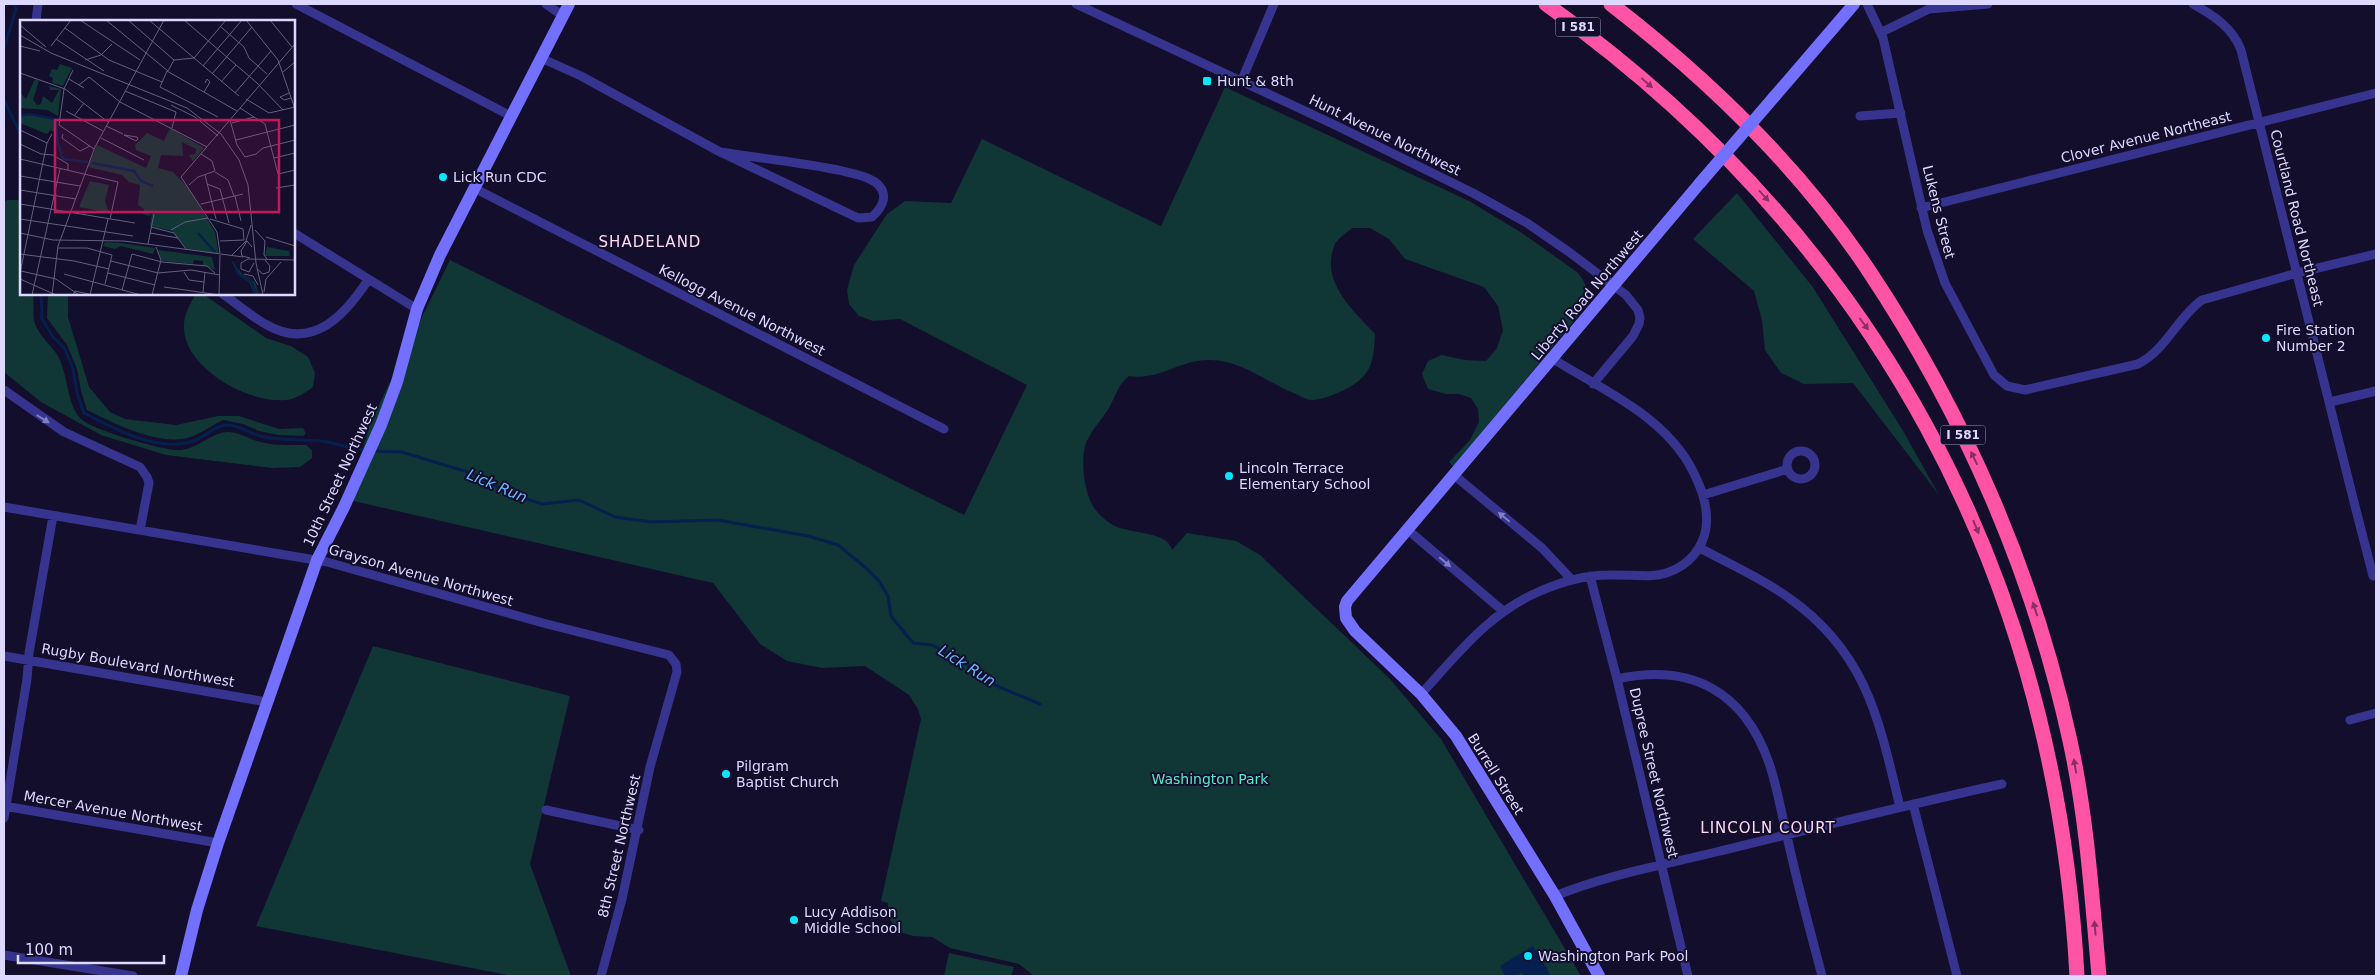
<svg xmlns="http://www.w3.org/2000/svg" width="2380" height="980" font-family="'DejaVu Sans',sans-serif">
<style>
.green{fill:#103635}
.water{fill:#05204e}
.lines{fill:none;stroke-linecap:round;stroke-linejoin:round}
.stream{stroke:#05204e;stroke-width:3}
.street{stroke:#37348f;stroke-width:9}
.secondary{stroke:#736fff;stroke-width:12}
.highway{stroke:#ff53a6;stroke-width:15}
.secondary-bridge{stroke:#736fff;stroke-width:12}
.oneway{fill:#893069}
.oneway2{fill:#827ec1}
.poi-dot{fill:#04e7ff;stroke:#130e2c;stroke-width:2}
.labels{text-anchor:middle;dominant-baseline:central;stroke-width:4;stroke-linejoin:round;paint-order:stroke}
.shield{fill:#130e2c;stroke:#a09bc0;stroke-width:1}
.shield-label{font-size:12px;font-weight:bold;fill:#ddd8ff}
.poi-label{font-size:14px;fill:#ddd8ff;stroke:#130e2c;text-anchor:start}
.street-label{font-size:14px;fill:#ddd8ff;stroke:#130e2c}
.park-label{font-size:14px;fill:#57edc7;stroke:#130e2c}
.neighbourhood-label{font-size:15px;letter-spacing:1px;fill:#ffdaf2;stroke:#130e2c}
.water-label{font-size:15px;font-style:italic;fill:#66b9ff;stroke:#130e2c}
.inset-river{fill:none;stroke:#05204e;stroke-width:2.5}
.inset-road{fill:none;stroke:#645f80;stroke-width:1}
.view{fill:#c2185b;fill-opacity:0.15;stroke:#c2185b;stroke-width:2.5}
.inset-edge{fill:none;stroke:#ddd8ff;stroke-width:2.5}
</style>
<rect width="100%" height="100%" fill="#130e2c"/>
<!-- green -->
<path class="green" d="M1225,87L1469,201L1522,233L1577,272C1589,285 1589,296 1582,311L1454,467L1449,462L1470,440L1479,422L1478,409L1471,398L1459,394H1446L1428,389L1422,374L1428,361L1442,355L1465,360L1486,361L1497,348L1503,330L1498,306L1484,287L1405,259L1389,239L1370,228H1352C1347,233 1338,238 1335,244C1319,281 1353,310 1375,334C1374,360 1372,375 1348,388C1338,393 1323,400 1312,400C1308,400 1302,397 1298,395C1269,384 1242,360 1210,360C1181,359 1159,381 1129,376C1119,383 1115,397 1109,408C1102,419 1091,431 1086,443C1080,459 1084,495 1095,509C1099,515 1109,523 1115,526C1131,534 1168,531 1172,550L1187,533L1236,541L1260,555L1389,678L1441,739L1581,976H1034L1019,964L950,948L932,937L913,936L897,931L888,916V903L881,901L921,719L918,709L909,695L865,666L822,668L787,661L760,644L713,583L349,500L370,423L450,260L964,515L1027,385L900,319L873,321L859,316L849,304L847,290L854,265L887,214L905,201L951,203L982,139L1161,226Z
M1737,193L1812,286L1902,429L1939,495L1853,383L1804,384L1781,373L1765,350L1762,320L1754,291L1693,239Z
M7,200H18L21,203V242L19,252L21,258V294H33C34,302 33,312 34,320C37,335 53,346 59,358C68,376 67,405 81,419C95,431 156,448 175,450C196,452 210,432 228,432C239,432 247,438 257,441C273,446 290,445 306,445L312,450V458L300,467L272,468L166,455L101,435L41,402L4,372V202Z
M48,294H68V317L89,387L110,412L125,419L176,425L218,416H239L279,429L303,428L306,434L303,436L279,435L259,431L243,424L223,420C213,425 203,432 193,436C164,449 113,423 87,410L81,391L77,369L67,345L47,318Z
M196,294H203L266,338L291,346L308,357L315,373L313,387C305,393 296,399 286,400C249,404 186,369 184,329C183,316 189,305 196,294Z
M373,646L570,696L530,864L571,976H513L256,926Z
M949,953L1014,967L1011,976H944Z"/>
<!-- water -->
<path class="water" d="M1533,946L1551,976H1524L1522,973L1516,976H1505L1500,966Z"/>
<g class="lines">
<!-- stream -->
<path class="stream" d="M4,49L16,9L14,4
M4,100L21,135
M41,294L42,319L53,337L65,349L73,369L77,393L84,413C114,429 159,453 193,441C205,438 214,425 227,425C240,425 248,433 260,436C280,441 301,439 321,441C336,443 351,449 366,450
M372,451L402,452L474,474L511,494L542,504L579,500L615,517L651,522L718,520L808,536L838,545L866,568L879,581L888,596L891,616L913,643L932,645L962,660L990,683L1040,704"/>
<!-- street -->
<path class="street" d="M296,4L511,116
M546,4L563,16
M1076,4L1335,125L1473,193L1527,223L1569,252L1626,295L1638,310L1640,318L1639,324L1633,336L1593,384
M1867,4L1883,38L1927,230L1945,283L1994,375L2007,386L2025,390L2138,364C2166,350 2177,318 2202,300L2297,273L2376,254
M2193,4C2213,15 2233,28 2241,50L2354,502L2373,576L2376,575
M36,21L38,4
M1882,32L1929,9L1988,4
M541,58L581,76L720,152
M1241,82L1274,4
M1860,116L1901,113
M720,152C759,158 799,162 838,170C850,173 865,175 875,182C890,193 883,207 872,217L858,218Z
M474,188L944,429
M1921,208L2376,93
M294,233L417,309
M223,294C237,304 252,317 267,325C313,351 345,315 368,280
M4,390L64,432L140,467L147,477L149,483L140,530
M2330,402L2376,391
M1787 465a14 14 0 1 1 28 0a14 14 0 1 1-28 0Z
M1454,475L1542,548L1572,580
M1703,495L1788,469
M4,507L327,562L543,623L669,655L676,664L677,672L650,767L622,899L601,976
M1408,530L1503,611
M1700,548C1729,564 1762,578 1789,598C1867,653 1879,720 1900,807
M1590,576L1617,679L1688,976
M4,656L267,702
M1617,679C1691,663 1744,691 1769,763C1777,786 1781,812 1787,836C1797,883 1810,930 1822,976
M1421,694C1456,656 1488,614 1536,593C1560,582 1584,575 1609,575C1629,574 1651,579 1669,572C1689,565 1703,548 1706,528C1708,512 1704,495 1697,480C1672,419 1606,392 1553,359
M2350,720L2376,713
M1913,804L1957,976
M4,806L218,843
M546,810L639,830
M4,818L27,679L29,653L53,516
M1555,896C1606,875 1663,865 1716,852C1811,829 1906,805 2002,784
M4,955L133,976"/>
<!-- secondary -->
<path class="secondary" d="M1774,97L1854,4
M181,976L197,910L218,843L317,560L344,507L381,425L397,382L417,309L440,255L569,4
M1599,976L1555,896L1456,736L1421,694L1355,631L1346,618L1345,607L1347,601L1700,183"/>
<!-- highway -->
<path class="highway" d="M1546,4C1875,239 2055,573 2077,976
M1611,4C1708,79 1801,169 1869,271C1964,414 2034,574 2070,741C2087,818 2092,898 2099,976"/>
<!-- secondary-bridge -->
<path class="secondary-bridge" d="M1700,183L1774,97"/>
</g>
<!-- one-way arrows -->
<defs><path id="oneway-solid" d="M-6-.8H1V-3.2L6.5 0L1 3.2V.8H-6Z" transform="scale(1.25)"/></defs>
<g class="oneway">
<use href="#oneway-solid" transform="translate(1647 83) rotate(41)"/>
<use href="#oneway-solid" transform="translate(1764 196) rotate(48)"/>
<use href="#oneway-solid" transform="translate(1864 324) rotate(53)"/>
<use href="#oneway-solid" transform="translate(1974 458) rotate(-116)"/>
<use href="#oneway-solid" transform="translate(1976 527) rotate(67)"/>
<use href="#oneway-solid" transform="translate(2035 609) rotate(-108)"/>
<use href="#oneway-solid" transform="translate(2075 766) rotate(-100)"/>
<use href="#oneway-solid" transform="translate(2095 928) rotate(-95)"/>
</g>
<g class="oneway2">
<use href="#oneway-solid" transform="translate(43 419) rotate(32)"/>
<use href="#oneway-solid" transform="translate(1504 517) rotate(-140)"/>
<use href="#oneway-solid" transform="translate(1445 562) rotate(40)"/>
</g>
<!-- markers -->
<g class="poi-dot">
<rect x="1202" y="76" width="10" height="10" rx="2.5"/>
<circle cx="443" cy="177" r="5"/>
<circle cx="2266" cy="338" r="5"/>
<circle cx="1229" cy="476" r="5"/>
<circle cx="726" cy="774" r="5"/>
<circle cx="794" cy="920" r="5"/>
<circle cx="1528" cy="956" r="5"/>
</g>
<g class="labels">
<!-- shield labels -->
<g class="shield">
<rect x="1555.5" y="17.5" width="45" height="19" rx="4"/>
<rect x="1940.5" y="425.5" width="45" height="19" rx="4"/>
</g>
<g class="shield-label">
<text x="1578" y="27">I 581</text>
<text x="1963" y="435">I 581</text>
</g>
<!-- poi labels -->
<g class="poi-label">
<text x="1217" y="81">Hunt &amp; 8th</text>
<text x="453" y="177">Lick Run CDC</text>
<text x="2276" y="330">Fire Station<tspan x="2276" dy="16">Number 2</tspan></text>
<text x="1239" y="468">Lincoln Terrace<tspan x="1239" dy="16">Elementary School</tspan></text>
<text x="736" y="766">Pilgram<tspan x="736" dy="16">Baptist Church</tspan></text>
<text x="804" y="912">Lucy Addison<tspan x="804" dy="16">Middle School</tspan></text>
<text x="1538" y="956">Washington Park Pool</text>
</g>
<!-- street labels -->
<g class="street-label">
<text transform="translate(1385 135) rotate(26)">Hunt Avenue Northwest</text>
<text transform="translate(2146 137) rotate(-14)">Clover Avenue Northeast</text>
<text transform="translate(1939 212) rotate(76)">Lukens Street</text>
<text transform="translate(2297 218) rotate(76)">Courtland Road Northeast</text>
<text transform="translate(1587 295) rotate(-50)">Liberty Road Northwest</text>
<text transform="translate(742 310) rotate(27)">Kellogg Avenue Northwest</text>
<text transform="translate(340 475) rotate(-65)">10th Street Northwest</text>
<text transform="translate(421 575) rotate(16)">Grayson Avenue Northwest</text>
<text transform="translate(138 665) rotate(10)">Rugby Boulevard Northwest</text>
<text transform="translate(1654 773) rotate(77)">Dupree Street Northwest</text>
<text transform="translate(1496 774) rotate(58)">Burrell Street</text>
<text transform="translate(113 811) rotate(10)">Mercer Avenue Northwest</text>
<text transform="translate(619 846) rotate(-77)">8th Street Northwest</text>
</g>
<!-- park labels -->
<g class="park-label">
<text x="1210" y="779">Washington Park</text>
</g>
<!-- neighbourhood labels -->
<g class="neighbourhood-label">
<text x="650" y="242">SHADELAND</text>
<text x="1768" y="828">LINCOLN COURT</text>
</g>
<!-- water labels -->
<g class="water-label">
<text transform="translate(497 486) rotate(23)">Lick Run</text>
<text transform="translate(967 666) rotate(32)">Lick Run</text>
</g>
</g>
<!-- overview -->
<g transform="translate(20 20)">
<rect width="275" height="275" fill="#130e2c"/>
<path d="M40,44L52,48L43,66L32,63L33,58L29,56L32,49L37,50ZM15,59L19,61L13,80L17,85L21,84L23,76L32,83L39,70H30L29,66L41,69L38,96L27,90L0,88V73L6,79ZM9,95L35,99L37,113L30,110L27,114L0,103V96ZM150,108L184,128L173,141L169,135L175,134L176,129L162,122L163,136L141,135L138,148L153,152L170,170L195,212L199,234L167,229L152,211L130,206L132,192L129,196L123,194L124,189L118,185L120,165L109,162L102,155L68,147L77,125L126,148L131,136L116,130L115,125L127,113L144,121ZM70,161L89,165L85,181L89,193L59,187ZM85,222L101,223L135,228L133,234L101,226L95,229L83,226ZM247,227L269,231L270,236H245ZM138,230L192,237L195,250L183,245V241L174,240L173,244L142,241ZM211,239L221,253L235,262L239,275H235L229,262L218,255Z" fill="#103635"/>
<path class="inset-river" d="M0,96L9,94L36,99L38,124L43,139L68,142M72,143L114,151L121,161L133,166M178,213L195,232M215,246L218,254L231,261L237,275"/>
<path class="inset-road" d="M60,0L120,40M86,0L148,51L154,40L174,38L206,0M108,0L154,40M129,0L219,76M164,0L237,63L263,90M226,0L258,40L275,89M250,0L272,27M0,5L26,27M201,7L224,27L229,38L247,54M45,8L89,40L142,62M0,15L31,33L167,88L201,114L219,140L228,165L236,243L243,275M36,19L84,51M0,26L20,31M31,26L51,0M65,40L81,35L92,24M183,46L222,0M53,50L44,69L39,105L74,129M263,52L275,42M0,53L45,69L88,102M192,54L232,7M49,59L64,68M201,62L216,45M59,65L69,57L100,82L187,127M105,71L156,92L152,108M184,72L190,62L187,59L185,63M215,73L251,31M269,73L260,77L264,80L271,78M226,79L249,93L275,87M151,85L175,97L198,116M220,88L245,104L258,154L275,150M46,91L83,111M54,96L64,83M198,97L140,67L147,51L217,91M210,100L217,125L225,137L236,134L243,128L275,120M212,103L234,97M86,106L103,114M0,110L27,123M43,114L42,118L60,131L70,126M104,115L117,117L118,119L116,121ZM81,118L124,140M216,120L275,105M0,124L21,134L33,135L48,144V150M254,138L275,133M0,139L98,162L90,199M195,152L208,160L214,176M185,155L196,199M0,156L60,166M187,164L200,169L209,203M169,165L178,157L195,151L192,141L181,134M256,168L275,165M0,170L56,179M215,176L221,201M0,184L115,203M181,184L223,174M0,199L113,216M190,199L223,209L224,220L200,221M131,207L154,213L166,229M151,210L165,202L188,198M235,210L245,221L244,235L247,239M0,213L33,220L104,221L223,237M130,213L158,218M246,217L275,226M128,224L134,194M38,228H67L92,235L85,264M200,233L197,212L161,157L275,24M0,234L54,241L89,249M211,236L226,221L231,205M230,238L222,236L221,231L227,221L232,227M91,241L138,253L171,250L200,255M234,243L229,252L221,249V243L228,239L275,240M237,249L243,254L249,252L250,246L245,240M1,251L36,259L59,275M164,252L169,260L184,262M0,253L27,123L32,114M88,253L135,265M44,254L121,275M224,254L233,256L238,265M0,259L36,275M144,267L200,275M102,270L112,234L142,242L187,246L195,253M183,272L185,252M244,272L246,259L261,242M12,275L40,149M32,275L38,226L75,127L144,0M53,275L55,271L73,275M70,275L88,199M132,275L141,240L136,227M199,275L200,235"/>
<path class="view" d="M35,100H259V192H35Z"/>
<rect width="275" height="275" class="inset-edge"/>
</g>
<!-- border -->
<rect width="2380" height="980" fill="none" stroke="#ddd8ff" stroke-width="10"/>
<!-- scale -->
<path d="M18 955v8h146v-8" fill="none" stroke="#ddd8ff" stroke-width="2.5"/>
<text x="25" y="955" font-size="15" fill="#ddd8ff" stroke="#130e2c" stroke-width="4" paint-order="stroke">100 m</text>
</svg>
